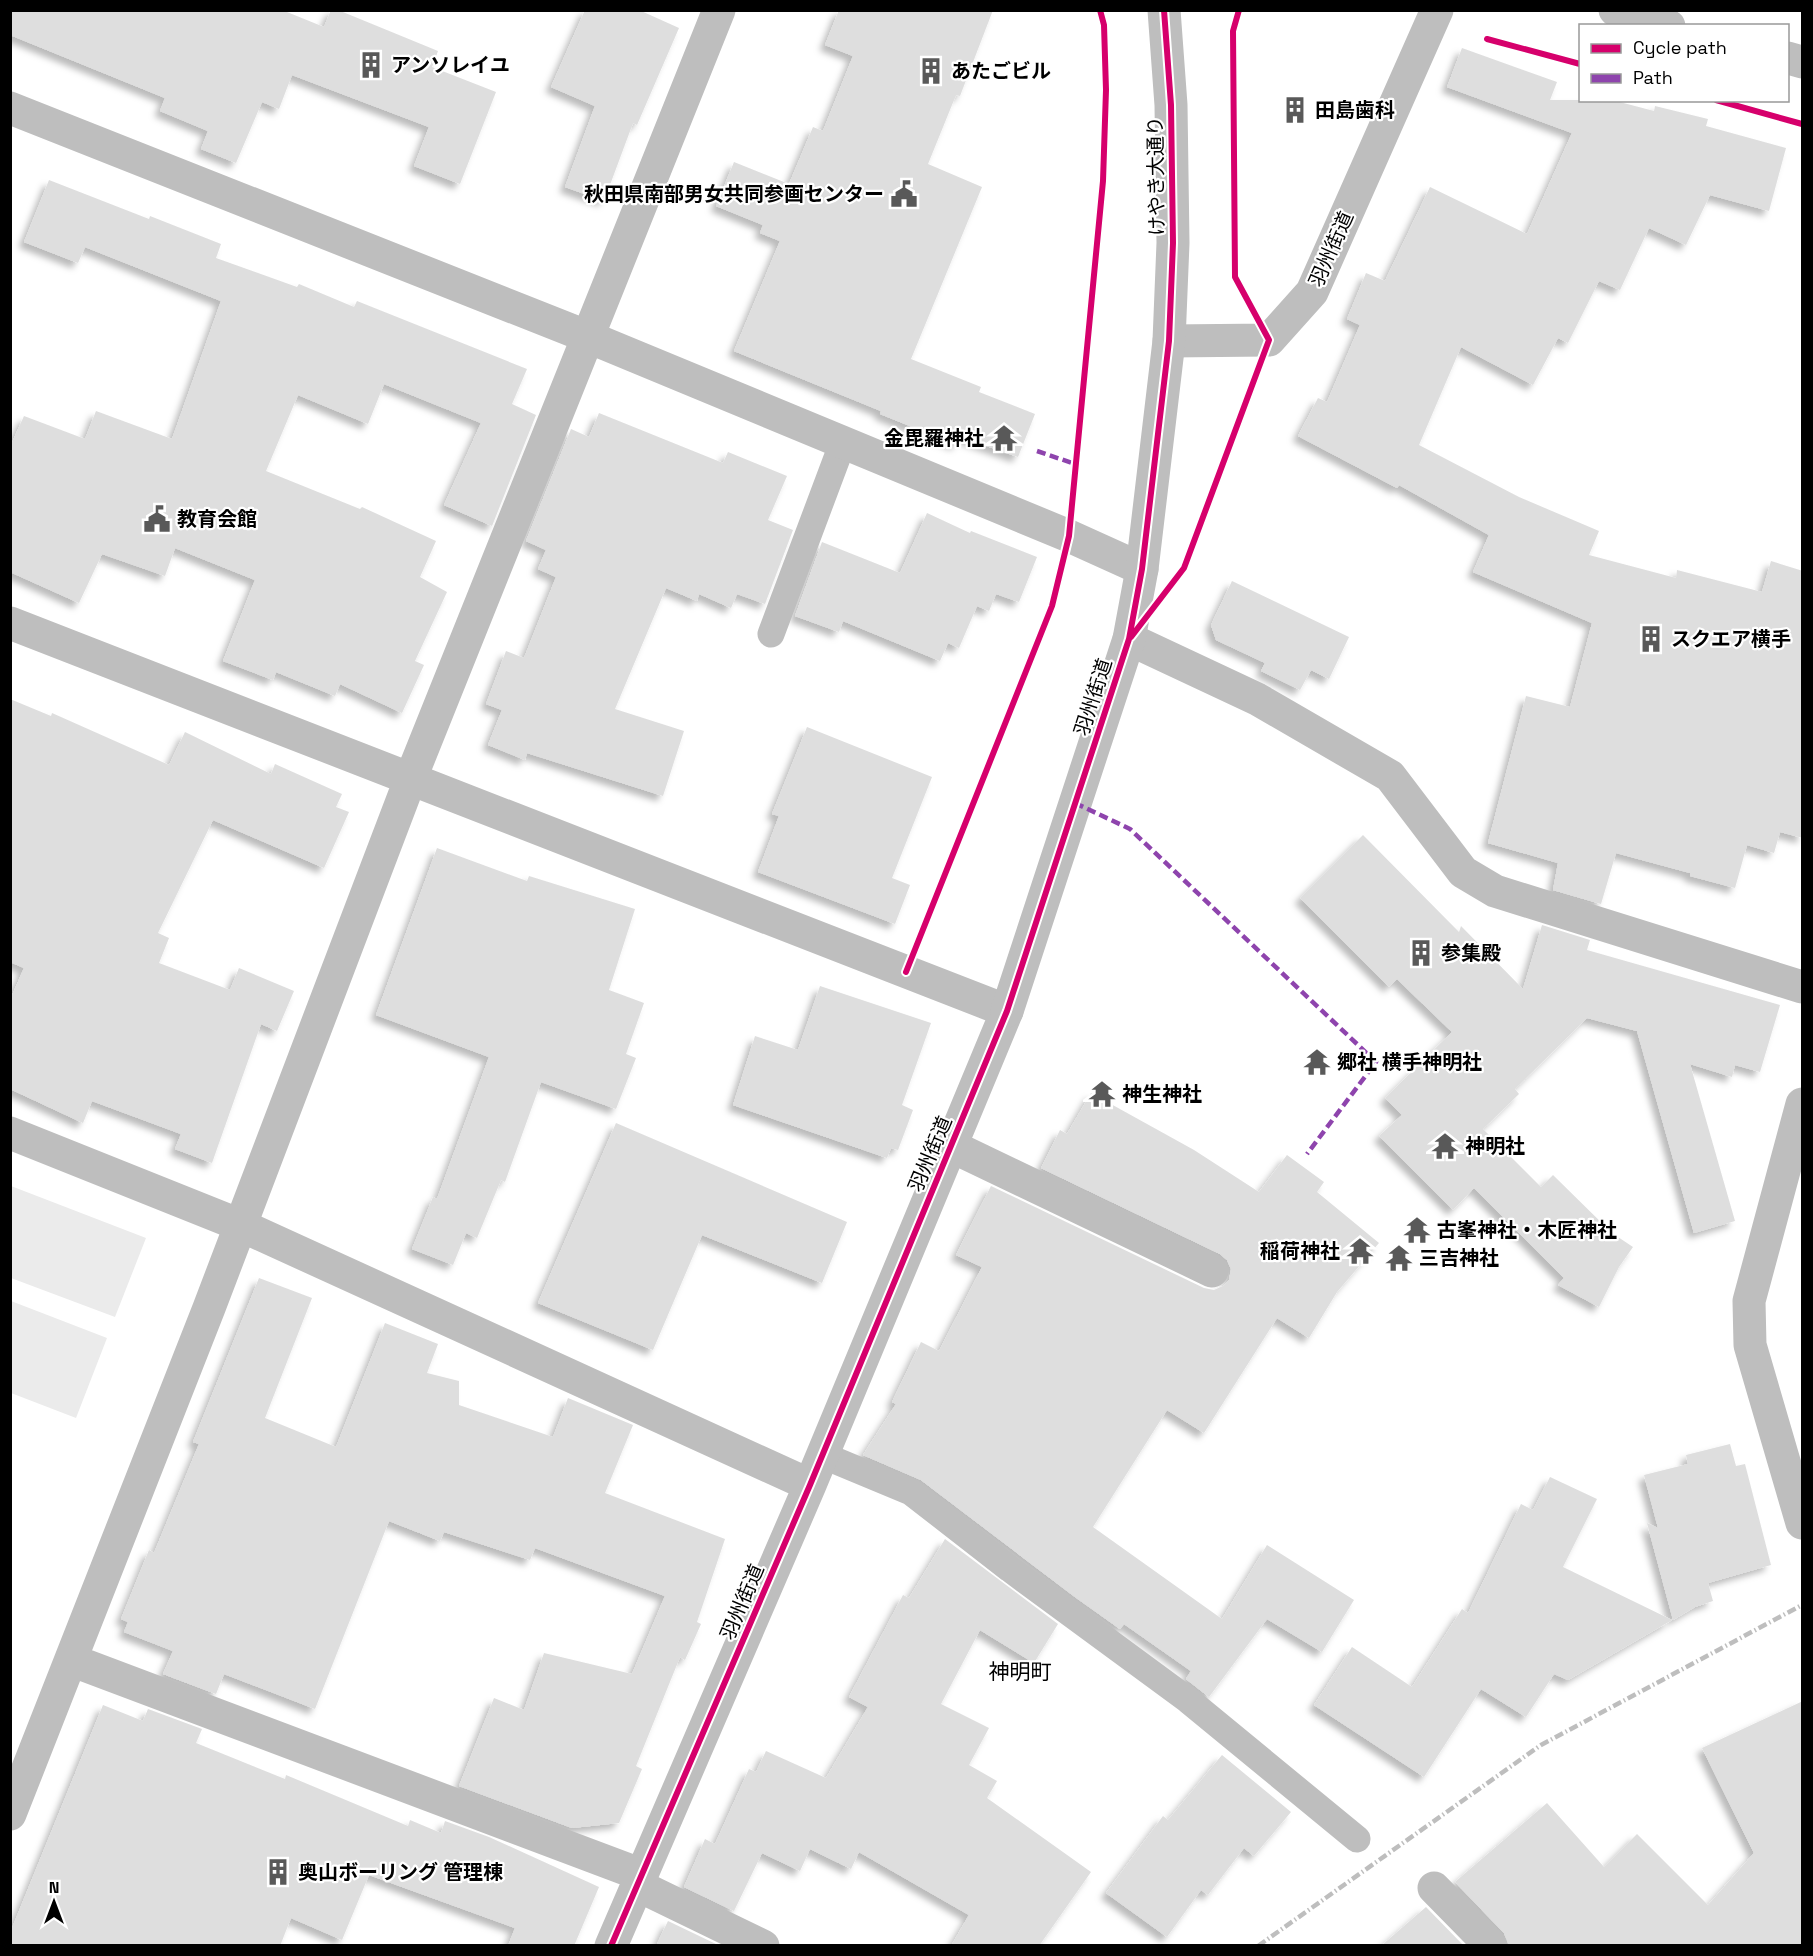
<svg xmlns="http://www.w3.org/2000/svg" width="1813" height="1956" font-family="'Space Grotesk','Noto Sans JP',sans-serif">
<style>
.green{fill:#ebebeb}
.building{fill:#dedede;filter:url(#shadow)}
.lines{fill:none;stroke-linecap:round;stroke-linejoin:round}
.service{stroke:#bebebe;stroke-width:27}
.minor{stroke:#bebebe;stroke-width:33}
.tertiary{stroke:#bebebe;stroke-width:33}
.rail{stroke:#bebebe;stroke-width:4.5;stroke-dasharray:9 3 1.5 3;stroke-linecap:butt}
.quiet{stroke:#8e44ad;stroke-width:4.5;stroke-dasharray:9 4.5;stroke-linecap:butt}
.cycleway-casing{stroke:#fff;stroke-width:10}
.cycleway{stroke:#d6006c;stroke-width:6}
.labels{text-anchor:middle;dominant-baseline:central;stroke-width:4.5;stroke-linejoin:round;paint-order:stroke}
.poi-label{font-size:20px;font-weight:bold;fill:#000;stroke:#fff;text-anchor:start}
.street-label{font-size:20px;fill:#000;stroke:#fff}
.neighbourhood-label{font-size:21px;fill:#000;stroke:#fff}
</style>
<defs>
<filter id="shadow"><feDropShadow dx="-5.5" dy="5.5" stdDeviation="3" flood-color="#0004"/></filter>
</defs>
<rect width="100%" height="100%" fill="#fff"/>
<!-- green -->
<path class="green" d="M11,1186L146,1238L115,1317L11,1278Z
M11,1301L107,1338L76,1418L11,1393Z"/>
<!-- building -->
<path class="building" d="M10,10H282L324,27L331,10H338L438,51L432,67L496,92L460,184L414,166L429,127L292,75L279,109L262,102L236,163L201,149L208,131L160,111L165,98L10,35Z
M585,10H639L679,28L637,125L633,123L604,201L565,187L595,106L551,87Z
M839,10H993L960,96L956,95L928,164L982,187L911,359L981,387L979,392L1035,414L1018,457L960,437L957,445L880,414L881,411L734,351L780,241L760,233L763,225L716,206L734,162L789,184L813,127L823,131L853,56L825,45Z
M1462,48L1557,82L1550,100H1612L1654,111L1655,106L1708,119L1706,126L1786,148L1769,211L1710,195L1686,245L1649,228L1620,290L1599,281L1568,343L1558,338L1533,385L1461,347L1419,445L1519,497L1599,531L1589,555L1676,578L1677,570L1762,592L1771,561L1803,571V838L1780,832L1774,853L1747,845L1735,888L1690,876V873L1616,853L1601,904L1553,890L1558,863L1488,843L1526,696L1570,707L1592,623L1473,572L1489,535L1399,485L1397,488L1298,436L1318,398L1327,402L1360,325L1347,319L1366,273L1385,281L1430,187L1527,234L1572,133L1447,87Z
M49,180L149,219L150,216L221,244L216,258L297,287L299,284L354,307L357,301L527,369L512,404L536,415L492,526L444,505L481,423L384,384L368,424L298,395L266,471L360,509L362,507L436,541L420,577L447,592L415,661L424,665L402,713L340,684L335,696L276,672L273,680L223,661L255,580L175,548L165,576L102,554L79,603L10,572V447L24,416L85,439L96,411L172,439L221,301L85,247L78,263L24,242Z
M599,413L723,463L728,452L787,476L768,520L793,530L765,604L737,594L731,608L699,594L697,601L666,588L615,709L684,731L663,796L527,753L525,760L488,745L502,710L486,704L506,651L524,658L556,577L538,569L546,550L526,541L571,429L589,437Z
M927,513L970,533L971,531L1037,557L1019,602L996,594L989,611L977,606L959,648L948,643L940,661L843,621L839,632L795,616L822,542L900,573Z
M1232,581L1349,637L1329,679L1311,670L1300,690L1261,671L1265,663L1216,640L1211,625Z
M10,699L51,716L52,713L169,765L185,732L271,774L275,764L342,794L336,807L349,812L324,868L213,820L158,933L169,938L159,963L230,990L239,968L294,991L277,1031L261,1024L212,1163L175,1149L181,1134L92,1101L83,1123L10,1089V1000L24,968L10,962Z
M807,727L932,777L892,878L910,885L895,924L758,872L779,816L772,814Z
M1363,835L1459,932L1461,926L1523,989L1542,925L1590,940L1587,950L1780,1005L1760,1072L1735,1065L1732,1077L1690,1064L1735,1221L1694,1233L1637,1031L1587,1018L1515,1089L1519,1094L1483,1129L1541,1187L1553,1175L1612,1233L1633,1247L1619,1267L1599,1307L1558,1285L1564,1278L1474,1188L1453,1210L1379,1136L1402,1115L1385,1098L1452,1032L1397,979L1389,987L1300,898Z
M437,848L527,881L529,876L635,909L609,990L644,1003L626,1054L636,1058L616,1109L541,1082L505,1182L501,1180L477,1238L466,1233L453,1265L412,1249L433,1197L437,1199L489,1057L376,1015Z
M820,986L931,1023L902,1105L913,1110L898,1150L891,1148L887,1158L733,1105L755,1036L798,1050Z
M1091,1093L1194,1150L1259,1192L1287,1155L1324,1182L1317,1192L1379,1243L1337,1292L1309,1338L1277,1318L1204,1433L1167,1410L1093,1527L1222,1619L1267,1545L1354,1600L1322,1652L1267,1619L1209,1697L1186,1679L1191,1671L1124,1624L1120,1629L1075,1597L921,1480L863,1455L896,1404L892,1402L921,1342L939,1351L982,1267L956,1255L991,1186L1204,1288L1214,1290L1223,1286L1229,1280L1231,1269L1227,1260L1220,1254L1041,1168L1060,1130L1067,1134Z
M616,1123L847,1222L822,1283L702,1235L653,1350L538,1303Z
M259,1278L312,1298L265,1418L336,1447L385,1323L438,1344L427,1373L459,1381V1405L553,1437L568,1398L633,1425L605,1493L725,1539L697,1622L701,1624L685,1660L680,1657L636,1766L642,1769L619,1823L572,1828L459,1786L494,1698L524,1710L544,1653L632,1674L665,1596L535,1548L530,1560L444,1532L440,1541L389,1521L315,1709L224,1674L216,1694L163,1674L173,1651L124,1632L128,1622L121,1619L149,1550L154,1553L199,1444L193,1442Z
M1730,1444L1736,1466L1745,1464L1771,1565L1708,1583L1713,1601L1695,1607L1673,1620L1647,1523L1658,1528L1644,1475L1688,1464L1686,1455Z
M1550,1477L1597,1499L1563,1567L1672,1620L1568,1680L1554,1674L1526,1717L1481,1689L1424,1777L1314,1705L1352,1647L1412,1687L1462,1609L1468,1613L1521,1504L1533,1510Z
M945,1539L1058,1624L1034,1663L980,1630L941,1704L989,1728L969,1765L997,1781L987,1798L1091,1872L1039,1946H951L969,1915L859,1852L851,1869L810,1849L800,1871L762,1853L734,1911L684,1887L705,1839L715,1844L749,1769L756,1772L766,1751L826,1778L868,1707L849,1697L903,1595L909,1598Z
M1803,1701V1946H1509L1504,1933L1455,1882L1547,1803L1604,1867L1637,1834L1708,1905L1754,1853L1702,1748Z
M103,1705L143,1721L148,1709L202,1729L196,1743L285,1779L286,1775L408,1826L410,1820L441,1833L445,1821L489,1837L599,1887L574,1946H508L515,1928L369,1875L342,1940L291,1918L280,1946H10V1933Z
M1222,1755L1291,1812L1254,1856L1244,1848L1208,1895L1201,1890L1167,1937L1106,1893L1163,1816L1168,1820Z
M1426,1907L1464,1946H1381Z
M668,1921L718,1945L717,1946H656Z"/>
<g class="lines">
<!-- service -->
<path class="service" d="M771,634L843,442
M822,1455L911,1492L1010,1569L1188,1700L1357,1839"/>
<!-- minor -->
<path class="minor" d="M10,108L586,336L1069,536L1142,569
M1169,341L1269,340L1312,292L1437,10
M10,623L1007,1011L810,1485L611,1946
M1129,639L1257,699L1390,776L1463,872L1495,891L1802,987
M1802,1104L1749,1301L1750,1345L1802,1523
M10,1133L240,1225L810,1485
M951,1146L1212,1271
M71,1660L642,1875
M10,1814L209,1308L410,780L719,10
M637,1885L763,1946
M1434,1888L1491,1946"/>
<!-- tertiary -->
<path class="tertiary" d="M1615,10L1669,26
M1788,58L1802,62
M1007,1011L1129,639L1142,569L1169,341L1173,243L1171,105L1164,10"/>
<!-- rail -->
<path class="rail" d="M1258,1946L1541,1745L1802,1605"/>
<!-- quiet -->
<path class="quiet" d="M1037,451L1075,464
M1075,803L1130,829L1376,1062L1307,1154"/>
<defs>
<path id="cycleway" d="M1487,39L1580,64
M1716,100L1802,124
M1131,637L1184,568L1269,340L1235,277L1233,31L1239,10
M906,972L1052,606L1069,536L1103,181L1106,90L1104,25L1100,10
M611,1946L810,1485L1007,1011L1129,639L1142,569L1169,341L1173,243L1171,105L1164,10"/>
</defs>
<!-- cycleway casing -->
<use href="#cycleway" class="cycleway-casing"/>
<!-- cycleway -->
<use href="#cycleway" class="cycleway"/>
</g>
<!-- icons -->
<defs>
<symbol id="building-bare" viewBox="-9 -9 18 18"><path d="M-4-6H4V6H1V3H-1V6H-4ZM-2.5-4.3h1.7v1.8h-1.7ZM.8-4.3h1.7v1.8H.8ZM-2.5-1h1.7V.8h-1.7ZM.8-1h1.7V.8H.8Z" fill="#595959" stroke="#fff" stroke-width="2.5" paint-order="stroke"/></symbol>
<symbol id="civic-bare" viewBox="-9 -9 18 18"><path d="M-.6-6.5H3V-4.5H.6V-3L4-1V1h2V6H-6V1h2V-1L-.6-3ZM-1.2 2.5V6h2.4V2.5Z" fill="#595959" stroke="#fff" stroke-width="2.5" paint-order="stroke"/></symbol>
<symbol id="temple-bare" viewBox="-9 -9 18 18"><path d="M0-6L5-2H3V0L6.5 2.5H4V6H1.5V3h-3V6H-4V2.5H-6.5L-3 0V-2H-5Z" fill="#595959" stroke="#fff" stroke-width="2.5" paint-order="stroke"/></symbol>
</defs>
<g fill-rule="evenodd">
<use href="#building-bare" x="352" y="46" width="38" height="38"/>
<use href="#building-bare" x="912" y="52" width="38" height="38"/>
<use href="#building-bare" x="1276" y="91" width="38" height="38"/>
<use href="#civic-bare" x="885" y="175" width="38" height="38"/>
<use href="#temple-bare" x="985" y="419" width="38" height="38"/>
<use href="#civic-bare" x="138" y="500" width="38" height="38"/>
<use href="#building-bare" x="1632" y="620" width="38" height="38"/>
<use href="#building-bare" x="1402" y="934" width="38" height="38"/>
<use href="#temple-bare" x="1298" y="1043" width="38" height="38"/>
<use href="#temple-bare" x="1083" y="1075" width="38" height="38"/>
<use href="#temple-bare" x="1426" y="1127" width="38" height="38"/>
<use href="#temple-bare" x="1398" y="1211" width="38" height="38"/>
<use href="#temple-bare" x="1341" y="1232" width="38" height="38"/>
<use href="#temple-bare" x="1380" y="1239" width="38" height="38"/>
<use href="#building-bare" x="259" y="1853" width="38" height="38"/>
</g>
<g class="labels">
<!-- poi labels -->
<g class="poi-label">
<text x="391" y="65">アンソレイユ</text>
<text x="951" y="71">あたごビル</text>
<text x="1315" y="110">田島歯科</text>
<text x="884" y="194" text-anchor="end">秋田県南部男女共同参画センター</text>
<text x="984" y="438" text-anchor="end">金毘羅神社</text>
<text x="177" y="519">教育会館</text>
<text x="1671" y="639">スクエア横手</text>
<text x="1441" y="953">参集殿</text>
<text x="1337" y="1062">郷社 横手神明社</text>
<text x="1122" y="1094">神生神社</text>
<text x="1465" y="1146">神明社</text>
<text x="1437" y="1230">古峯神社・木匠神社</text>
<text x="1340" y="1251" text-anchor="end">稲荷神社</text>
<text x="1419" y="1258">三吉神社</text>
<text x="298" y="1872">奥山ボーリング 管理棟</text>
</g>
<!-- street labels -->
<g class="street-label">
<text transform="translate(1156 176) rotate(-91)">けやき大通り</text>
<text transform="translate(1331 249) rotate(-66)">羽州街道</text>
<text transform="translate(1093 697) rotate(-72)">羽州街道</text>
<text transform="translate(930 1154) rotate(-67)">羽州街道</text>
<text transform="translate(742 1602) rotate(-67)">羽州街道</text>
</g>
<!-- neighbourhood labels -->
<g class="neighbourhood-label">
<text x="1020" y="1671">神明町</text>
</g>
</g>
<!-- border -->
<rect width="1813" height="1956" fill="none" stroke="#000000" stroke-width="24"/>
<!-- legend -->
<rect x="1579" y="24" width="210" height="78" fill="#ffffff" stroke="#999999" stroke-width="1.5"/>
<rect x="1591" y="44" width="30" height="9" fill="#d6006c" stroke="#999999" stroke-width="1.5"/>
<text x="1633" y="54" font-size="18" fill="#000000">Cycle path</text>
<rect x="1591" y="74" width="30" height="9" fill="#8e44ad" stroke="#999999" stroke-width="1.5"/>
<text x="1633" y="84" font-size="18" fill="#000000">Path</text>
<!-- north arrow -->
<g transform="translate(54 1902)" stroke="#ffffff" stroke-width="4.5" paint-order="stroke">
<path d="M0-4.5L10 22L0 15L-10 22Z" fill="#000000"/>
<text y="-9" font-size="16" font-weight="bold" text-anchor="middle" fill="#000000">N</text>
</g>
</svg>
